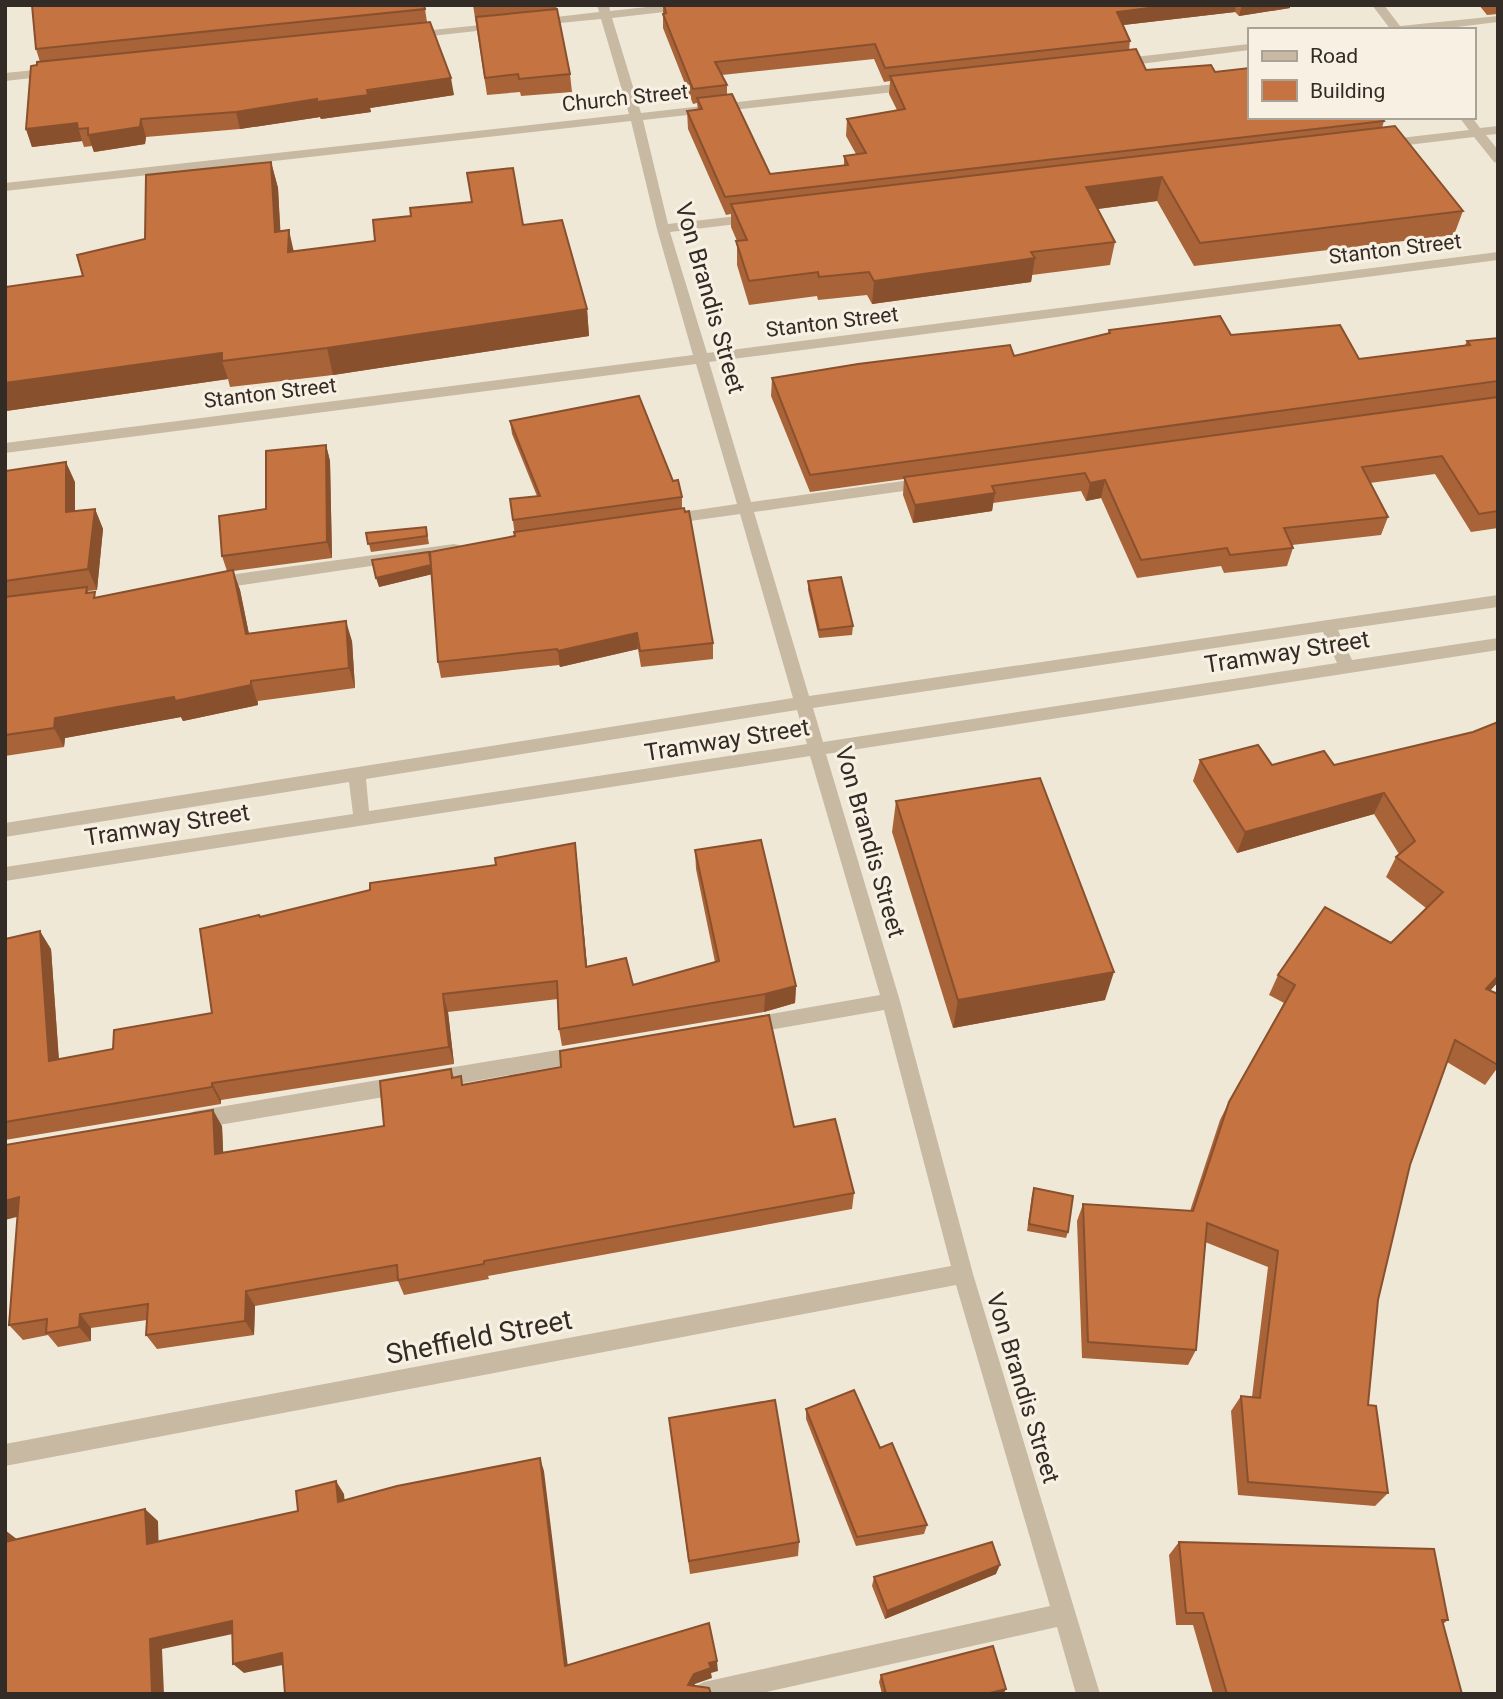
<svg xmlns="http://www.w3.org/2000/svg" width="1503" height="1699" font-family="Roboto,sans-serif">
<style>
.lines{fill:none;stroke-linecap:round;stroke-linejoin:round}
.minor{fill:#c8b9a3;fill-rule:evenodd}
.wall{fill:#a96338;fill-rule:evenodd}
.shaded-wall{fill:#89502e}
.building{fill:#c47341;stroke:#89502e;stroke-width:2}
.labels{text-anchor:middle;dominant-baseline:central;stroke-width:6;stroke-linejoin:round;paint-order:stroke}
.far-street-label{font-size:21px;fill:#332b25;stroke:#f8f1e3}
.street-label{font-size:24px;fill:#332b25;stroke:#f8f1e3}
.near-street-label{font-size:28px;fill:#332b25;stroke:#f8f1e3}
</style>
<rect width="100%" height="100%" fill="#f0e8d7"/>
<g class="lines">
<!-- minor -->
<path class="minor" d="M597,5H609L610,11L665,5H705L699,8L612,18L641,113L912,82L918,86L912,90L643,120L668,224L754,214L760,218L754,222L670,232L707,353L1498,252V260L709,362L751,502L925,478L932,483L925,488L754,512L809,696L1498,595V607L1338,630L1352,660L1498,638V650L826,754L900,1001L973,1274L1100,1694H1076L1057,1627L758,1694H692L696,1686L704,1682L1050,1606L956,1285L5,1466V1444L951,1266L884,1010L747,1034L740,1032L738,1026L740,1020L747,1018L880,995L810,756L5,881V867L353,814L349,782L5,837V823L793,698L740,514L669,524L661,519L669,514L737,504L696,364L5,453V443L693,355L657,229L631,121L5,191V183L629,114L601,19L539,25L533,22L539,19L599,12ZM1323,632L1337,663L823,742L813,708ZM797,710L807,744L369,811L366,779Z
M1372,5H1384L1400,26L1498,16V22L1432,30H1391Z
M500,23L506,26L504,28L413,38L407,35L413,32Z
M1249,44V50L1117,67L1111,63L1117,59Z
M55,68L61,72L59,75L5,81V73Z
M1459,117H1472L1480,128L1498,126V134L1486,135L1498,150V163L1494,162L1474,137L1383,148L1377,144L1383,140L1469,130Z
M454,544L459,545L462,549L459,553L215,589L207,583L215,577Z
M582,1046L589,1048L591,1054L589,1060L582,1062L430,1089L423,1086L420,1080L423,1074L430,1071Z
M402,1076L409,1079L412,1085L409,1091L402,1094L195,1129L188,1126L185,1120L188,1114L195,1111Z"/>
</g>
<!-- wall -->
<path class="wall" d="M473,5H556L570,74L572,92L521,96L520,92L487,95Z
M663,5H1290V8L1239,16L1235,12L1123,25L1130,41L1129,50L1146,70L1215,72L1384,121L1382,128L1463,211L1454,235L1194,266L1157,201L1098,209L1115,242L1110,265L1032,275L1031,282L872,304L867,295L818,300L817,296L749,305L737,265V241L731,227V214L726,215L688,129L687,111L698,110L697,103L693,104L663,28ZM874,59L884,82L890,81L889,94L897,110L847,119L846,136L856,154L844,156V165L770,174L727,95V85L722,75Z
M1479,5H1498V14L1487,15Z
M425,9L427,22L454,95L370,108L371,112L321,119L320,117L240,129L146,137L145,144L94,152L92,146L84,147L82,141L32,147L26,129L37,65L40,62L36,49Z
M271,162L278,188L280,231L294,251L523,225L587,309L589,336L333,375L230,387L228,379L6,411L5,408V287L83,276Z
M1109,330L1231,335L1359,359L1465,345L1467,341L1498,338V528L1471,532L1435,474L1370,483L1388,517L1381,535L1292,545L1293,548L1287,566L1224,573L1221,566L1137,578L1101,498L1086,501L1081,491L993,503L992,511L913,523L903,495L904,479L810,492L771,396L772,378L1014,356L1108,333Z
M510,421L673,481L682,497V509L713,643V659L641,667L638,649L560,667L559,665L441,678L438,662L432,574L379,587L429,552L515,536L510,499L537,496L512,434Z
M326,445L330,461L332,558L233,571L240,590L249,634L352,641L355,688L258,701V705L183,721L181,717L65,738L64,747L5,756V471L75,482V511L95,509L103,529L97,590L88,591L89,593L97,598L227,571L222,556Z
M426,527L429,544L371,552L366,533Z
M808,581L853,626L852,635L819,638L808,590Z
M1498,722V982L1490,991L1498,994V1067L1485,1085L1447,1062L1410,1165L1378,1300L1368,1405L1388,1493L1375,1506L1238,1495L1231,1411L1241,1396L1252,1397L1268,1267L1205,1242L1196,1350L1188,1365L1082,1358L1077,1221L1083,1204L1190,1211L1220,1120L1229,1102L1284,1003L1269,995L1278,975L1391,943L1426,908L1386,877L1396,857L1399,854L1374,814L1237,853L1193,781L1200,760L1272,765H1334L1473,732Z
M896,801L1105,1000L953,1028L892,832Z
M575,843L587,967L633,985L715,962L696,869L695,850L796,986L795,1003L764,1012L562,1046L559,1029L558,999L448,1012L454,1064L221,1100V1104L5,1140V939L51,949L59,1059L113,1049L212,1013L260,917L496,865Z
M451,1069L454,1078L464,1085L794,1127L854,1193L852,1209L488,1276L489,1279L404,1295L398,1281L255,1306L254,1335L157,1349L146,1335L147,1320L91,1328V1341L58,1347L48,1335L23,1340L9,1325L18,1217L222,1126L223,1153L384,1126Z
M1034,1188L1068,1232L1066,1238L1027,1231L1032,1195Z
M806,1409L880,1448L927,1525L924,1534L856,1546L806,1419Z
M669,1418L799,1542L798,1556L690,1574Z
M1179,1542L1448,1620L1443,1624L1462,1694H1213L1193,1625H1176L1169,1555Z
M996,1574L885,1619L872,1586L874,1577Z
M881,1675L1006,1689L1003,1694H882L879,1682Z"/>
<!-- shaded-wall -->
<path class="shaded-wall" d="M1173,5H1236L1235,12L1115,26L1117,12Z
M1242,5H1290V8L1239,16Z
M451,78L454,95L370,108L371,112L321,119L320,117L240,129L236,112Z
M141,119L146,137L145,144L94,152L88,135Z
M77,123L82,141L32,147L26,129Z
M271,162L278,188L282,258L275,232Z
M1162,177L1157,201L1082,211L1086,187Z
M289,230L295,257L288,252Z
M1035,258L1031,282L872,304L874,281Z
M587,309L589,336L333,375L327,348Z
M222,353V361L228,379L6,411L5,408V383Z
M326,445L330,461L332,558L327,542Z
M66,462L75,482V532L66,512Z
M1105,480L1101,498L1086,501L1090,483Z
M995,493L992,511L913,523L915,505Z
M95,509L103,529L97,590L88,569Z
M429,552L433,574L379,587L376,578Z
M233,570L240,590L253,654L246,634Z
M346,621L352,641L355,688L349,668Z
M637,633L638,649L560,667L558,651Z
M251,681L258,705L183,721L181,717L65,738L64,747L54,728L55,718Z
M1384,793L1374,814L1237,853L1245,832Z
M575,843L577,862L589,985L586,967Z
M40,931L51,949L60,1078L49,1061Z
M1114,972L1105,1000L953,1028L958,1000Z
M1498,976V982L1473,1009L1486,989Z
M796,986L795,1003L764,1012L765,994Z
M443,994L448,1012L454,1064L449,1047Z
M212,1083L221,1100V1104L212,1087Z
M213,1110L222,1126L224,1170L215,1154Z
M19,1197L32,1213L5,1220V1201Z
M246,1291L255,1306L254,1335L245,1321Z
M80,1314L91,1328V1341L79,1327Z
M540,1458L544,1471L569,1675L565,1666Z
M336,1481L344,1494L346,1514L338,1502Z
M145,1509L158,1521L159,1556L147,1544Z
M5,1530L18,1540L5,1544Z
M1000,1565L996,1574L885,1619L887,1611Z
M232,1621L242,1632L162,1649L164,1694H152L150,1639Z
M282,1653L292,1663L244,1673L233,1664Z
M717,1661L718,1671L711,1673L712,1678L695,1684L690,1694L688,1685L694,1674L709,1663Z
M1006,1689L1003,1694H986Z"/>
<!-- building -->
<path class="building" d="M32,5H424L425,9L36,49Z
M664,5H1173L1117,12L1130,41L885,68L875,44L715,62L727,85L693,89L663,14L666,13Z
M557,9L570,74L519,79L518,74L485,78L476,17Z
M430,22L451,78L367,90L368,95L317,102V99L236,112L141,119L140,127L88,135V128L78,129L77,123L26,129L31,66L37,65V62Z
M1136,49L1146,70L1211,65L1215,72L1249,68V117H1381L1384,121L725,197L687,111L702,109L697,98L732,94L770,174L848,165L844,156L866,153L847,119L905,109L890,76Z
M1395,126L1463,211L1200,243L1162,177L1086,187L1115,242L1031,252L1035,258L874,281L869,272L819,277L818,272L749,281L736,241L747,240L731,204Z
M271,162L275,232L289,230L288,252L375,241L373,220L411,216L410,208L472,202L467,173L513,168L523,225L562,220L587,309L327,348L222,361V353L5,383V287L83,276L77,255L145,239L146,175Z
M1220,316L1231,335L1340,325L1359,359L1470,345L1467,341L1498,338V381L810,475L772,378L858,364L1010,345L1014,356L1110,333L1109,330Z
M639,396L673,481L678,480L682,497L513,520L510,499L540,496L510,421Z
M1498,397V511L1479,514L1442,456L1362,467L1388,517L1284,528L1293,548L1230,555L1227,548L1141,560L1105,480L1090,483L1085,473L992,486L995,493L915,505L904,477Z
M326,445L327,542L222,556L219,516L266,509V451Z
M66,462V512L95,509L88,569L5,581V471Z
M684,508L685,512L689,511L713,643L640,651L637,633L558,651L557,649L438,662L430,552L515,536L514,532Z
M426,527L427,536L368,544L366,533Z
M429,552L431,565L376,578L372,560Z
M233,570L246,634L346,621L349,668L251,681V685L175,701L174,697L55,718L54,728L5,735V597L87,587L86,593L95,592L94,598Z
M841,577L853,626L819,630L808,581Z
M1498,722V976L1486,989L1498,994V1065L1455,1040L1410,1165L1378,1300L1368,1405L1376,1406L1388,1493L1248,1482L1241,1396L1260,1398L1278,1251L1207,1223L1196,1350L1088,1342L1083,1204L1193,1211L1229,1102L1295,985L1278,975L1325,907L1391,943L1443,892L1396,857L1415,841L1384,793L1245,832L1200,760L1258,745L1272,765L1324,751L1334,765L1473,732Z
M1040,778L1114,972L958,1000L896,801Z
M761,840L796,986L765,994L559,1029L557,981L443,994L449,1047L212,1083V1087L5,1122V939L40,931L49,1061L113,1049L114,1030L212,1013L200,929L259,915L260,917L370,890V883L496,865L495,858L575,843L586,967L626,958L633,985L719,961L695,850Z
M769,1015L794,1127L835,1119L854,1193L484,1261V1264L398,1280L397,1265L246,1291L245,1321L146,1335L148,1304L80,1314L79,1327L46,1333L47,1319L9,1325L19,1197L5,1201V1145L213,1110L215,1154L384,1126L380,1081L451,1069L452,1078L461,1076L462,1085L561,1067L560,1051Z
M1034,1188L1073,1196L1068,1232L1029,1224Z
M854,1390L880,1448L892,1443L927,1525L857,1537L806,1409Z
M775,1400L799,1542L689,1561L669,1418Z
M540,1458L565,1666L709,1623L717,1661L709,1663L711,1668L694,1674L688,1685L709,1688L711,1694H285L282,1653L233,1664L232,1621L150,1639L152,1694H5V1542L145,1509L147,1544L298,1511L296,1491L336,1481L338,1502L397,1486Z
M992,1542L1000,1565L887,1611L874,1577Z
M1179,1542L1434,1549L1448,1620H1442L1462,1694H1227L1203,1613H1186Z
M993,1646L1006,1689L986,1694H886L881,1675Z"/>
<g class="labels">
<!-- far-street labels -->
<g class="far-street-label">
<text transform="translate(625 98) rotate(-6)">Church Street</text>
<text transform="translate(1395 249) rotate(-7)">Stanton Street</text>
<text transform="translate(832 322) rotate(-7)">Stanton Street</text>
<text transform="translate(270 393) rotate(-7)">Stanton Street</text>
</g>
<!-- street labels -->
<g class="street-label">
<text transform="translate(710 298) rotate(74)">Von Brandis Street</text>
<text transform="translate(1287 652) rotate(-9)">Tramway Street</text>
<text transform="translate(727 740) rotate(-9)">Tramway Street</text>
<text transform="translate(167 825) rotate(-9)">Tramway Street</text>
<text transform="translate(870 842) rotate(74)">Von Brandis Street</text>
<text transform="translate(1023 1388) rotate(73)">Von Brandis Street</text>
</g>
<!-- near-street labels -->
<g class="near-street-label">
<text transform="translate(479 1337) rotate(-11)">Sheffield Street</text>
</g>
</g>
<!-- border -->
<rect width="1503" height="1699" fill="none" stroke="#332b25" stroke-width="14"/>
<!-- legend -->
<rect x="1248" y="28" width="228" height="91" fill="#f8f1e3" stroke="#a9a297" stroke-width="2"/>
<rect x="1262" y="51" width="35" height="10" fill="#c8b9a3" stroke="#a9a297" stroke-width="2"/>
<text x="1310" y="63" font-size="21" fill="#332b25">Road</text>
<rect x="1262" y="80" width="35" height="21" fill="#c47341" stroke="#a9a297" stroke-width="2"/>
<text x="1310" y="98" font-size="21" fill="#332b25">Building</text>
</svg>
